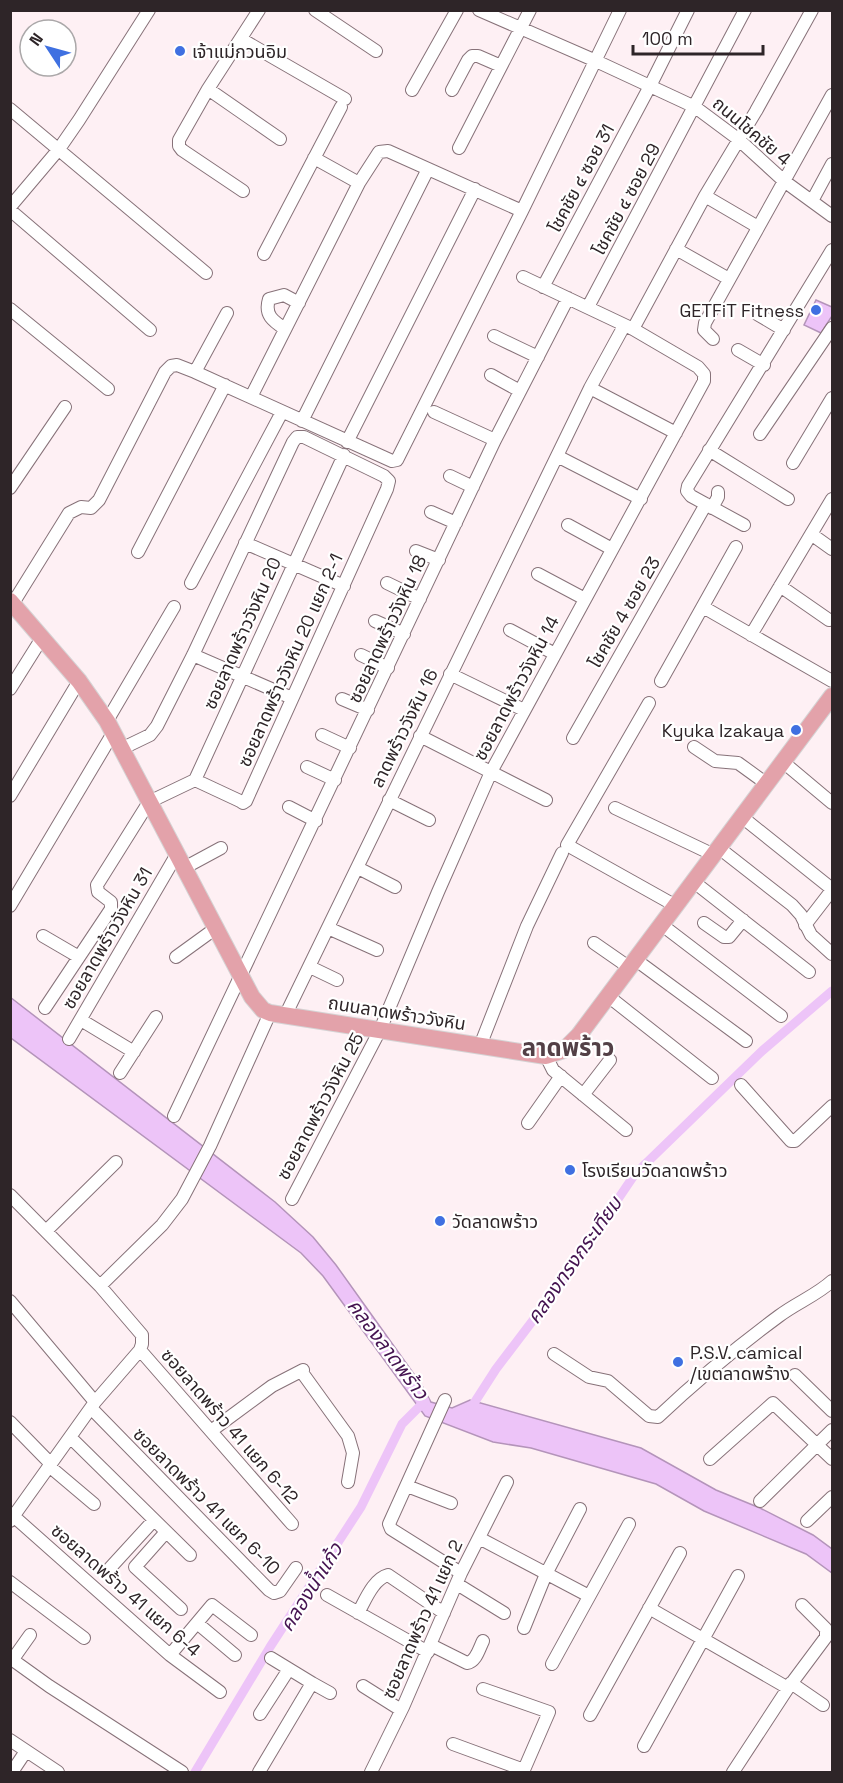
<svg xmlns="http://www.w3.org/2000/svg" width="843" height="1783" font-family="'Space Grotesk','Noto Sans Thai',sans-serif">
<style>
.water{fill:#edc4f8;stroke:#b494ba;stroke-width:1.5}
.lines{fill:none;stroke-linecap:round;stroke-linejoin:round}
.canal{stroke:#edc4f8;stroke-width:9}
.minor-casing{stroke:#877279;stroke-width:14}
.major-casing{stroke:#d5d3d4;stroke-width:18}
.minor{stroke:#fff;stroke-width:12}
.major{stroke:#e3a2aa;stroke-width:16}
.poi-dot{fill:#3f70e1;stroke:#fff;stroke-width:2}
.labels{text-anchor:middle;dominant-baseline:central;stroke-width:4.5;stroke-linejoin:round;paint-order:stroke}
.poi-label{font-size:18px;fill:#2e2528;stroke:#fff;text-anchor:start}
.street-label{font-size:18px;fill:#2e2528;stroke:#fff}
.water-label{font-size:20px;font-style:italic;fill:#441350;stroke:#fff}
.district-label{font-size:24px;font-weight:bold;fill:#534046;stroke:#fff}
</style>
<rect width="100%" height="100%" fill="#fef0f4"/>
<!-- water -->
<path class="water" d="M816,300L832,307V316L821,333L804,325Z
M10,997L275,1202L313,1237L336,1265L421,1384L431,1402L452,1408L470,1400L641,1448L716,1490L760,1508L813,1535L832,1549V1573L806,1554L704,1511L656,1484L531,1448L493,1442L425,1416L323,1276L301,1253L11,1038Z"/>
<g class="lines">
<!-- canal -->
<path class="canal" d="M469,1411L496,1369L559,1286L635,1174L762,1051L832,991
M195,1772L270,1647L361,1507L402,1424L425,1401"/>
<defs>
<path id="minor" d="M315,10L376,51
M479,10L596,61L695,107L738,139L784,181L832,216
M241,39L345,99
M208,89L280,139
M412,90L457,10
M452,90L468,60L472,56H478L501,66
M10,109L206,273
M459,148L530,10
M314,158L359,183
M243,191L182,150L179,146V140L208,89L259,10
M705,196L758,227
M812,201L832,164
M10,207L59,149L79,120L149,10
M10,210L150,330
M676,249L729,279
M264,254L341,107
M543,287L650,86L688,10
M588,307L745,10
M10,309L108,389
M757,314L784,330
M285,329C273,321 264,315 269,299L284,295L299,303
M633,329L705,196L756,111L812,10
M494,336L538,357
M713,339L704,330L705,323L832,95
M738,350L764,365
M195,372L227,313
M491,375L520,391
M590,388L676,433
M251,397L359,183L379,152L388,151L522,211
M434,412L495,440
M302,421L428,169
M760,434L832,328
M347,442L475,189
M709,450L788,499
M557,456L641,499
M793,463L832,398
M450,476L473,487
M10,488L65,407
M712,508L718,497V492
M431,512L456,523
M568,525L612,549
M744,525L691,496L687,491L688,486L832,250
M811,534L832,549
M245,543L344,586
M416,551L439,560
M138,552L225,385
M538,574L585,599
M191,583L282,412
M387,583L420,599
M780,586L829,620
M703,607L832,681
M10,608L69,513L81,507L91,508L99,500L165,372L171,366L177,365L195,372L392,461L397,460L522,211L620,10
M375,621L404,634
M510,630L555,654
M751,635L832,499
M193,655L292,698
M361,655L388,668
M450,674L524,710
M661,681L736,547
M10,689L42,638
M342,699L368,710
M649,703L567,845L676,906
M107,721L174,607
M322,735L350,748
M420,736L546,800
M573,738L706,504
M694,747L715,761L738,763L767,784
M121,749L150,735L157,726L193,655L293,442L297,437H304L384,476L389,481L387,489L246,801L243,803L240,801L195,780
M783,762L832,803
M307,767L335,780
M10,796L79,681
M389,800L429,820
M289,807L316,821
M615,808L714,855
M742,817L832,889
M719,848L792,905L801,915L811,935L832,954
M184,868L221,848
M358,868L395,887
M694,882L809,972
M10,906L113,733
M704,923L724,937H729L743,920
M662,925L781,1016
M805,925L832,890
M328,928L377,950
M43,936L79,957
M594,943L630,968
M176,957L216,928
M636,960L746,1041
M310,967L337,980
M608,996L712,1078
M45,1008L111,909V902L98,892L97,885L149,802L195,780L344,455
M285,1016L590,388L624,326
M81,1020L134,1052
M69,1039L177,854
M480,1046L527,926L562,853
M546,1056L553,1070L626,1130
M120,1073L156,1017
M741,1085L791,1141H795L832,1106
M583,1095L610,1060
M174,1116L495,440L568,298
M528,1123L561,1076
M10,1195L100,1286L142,1335V1344L140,1350L95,1402L10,1521
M292,1199L380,1030L438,892L491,772L704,381V374L698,367L633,329L523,277
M46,1231L116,1162
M100,1286L162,1225L182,1199L210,1146L270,1013
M10,1301L95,1402
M140,1350L292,1524
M554,1354L589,1377L608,1381L649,1416L658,1417C696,1381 737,1347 779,1316C796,1303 817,1295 832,1281
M301,1371L348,1436L353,1453L348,1482
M795,1375L832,1411
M445,1400L389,1524L391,1529L461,1573
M91,1408L269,1590L274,1593L280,1591L296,1568
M10,1422L51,1464
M211,1431L272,1386L303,1370
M70,1437L190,1555
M710,1459L773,1403L832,1459
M49,1466L94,1504
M407,1486L451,1503
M760,1501L832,1430
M10,1513L170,1655L220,1692
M807,1521L832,1497
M166,1532L135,1567L181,1609
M479,1538L589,1596
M110,1568L154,1520
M10,1582L84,1638
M457,1584L504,1613
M327,1595L428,1652
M649,1608L788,1688
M358,1613C365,1601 373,1579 388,1575L444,1613
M197,1623L235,1655
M524,1628L546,1574L580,1509
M431,1645L467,1663C476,1662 479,1649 483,1641
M170,1655L212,1605L251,1635
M10,1658L49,1686L182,1772
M13,1659L30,1635
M552,1664L629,1524
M312,1683L330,1693
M791,1683L823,1705
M363,1686L401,1710
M483,1689L549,1712L523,1772
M260,1714L289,1669
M590,1715L680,1553
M10,1740L58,1772
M453,1744L524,1770
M644,1746L738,1576
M12,1772L26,1751
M259,1772L312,1683L271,1658
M371,1772L403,1707L461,1573L507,1482
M733,1772L788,1688L826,1637V1629L802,1605"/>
<path id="major" d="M10,601L79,681L107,721L252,997L263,1010L270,1013L546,1056L564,1050L579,1035L832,696"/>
</defs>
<!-- minor casing -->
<use href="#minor" class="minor-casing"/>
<!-- major casing -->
<use href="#major" class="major-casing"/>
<!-- minor -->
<use href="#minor" class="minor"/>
<!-- major -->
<use href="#major" class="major"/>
</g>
<!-- markers -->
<g class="poi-dot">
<circle cx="180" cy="51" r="6"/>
<circle cx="816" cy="310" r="6"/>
<circle cx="796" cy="730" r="6"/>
<circle cx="570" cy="1170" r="6"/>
<circle cx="440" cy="1221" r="6"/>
<circle cx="678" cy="1362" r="6"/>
</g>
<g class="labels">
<!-- poi labels -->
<g class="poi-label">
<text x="192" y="51">เจ้าแม่กวนอิม</text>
<text x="804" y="310" text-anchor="end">GETFiT Fitness</text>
<text x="784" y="730" text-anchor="end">Kyuka Izakaya</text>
<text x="582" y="1170">โรงเรียนวัดลาดพร้าว</text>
<text x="452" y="1221">วัดลาดพร้าว</text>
<text x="690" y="1352">P.S.V. camical<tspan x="690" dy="21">/เขตลาดพร้าง</tspan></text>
</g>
<!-- street labels -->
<g class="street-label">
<text transform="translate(752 131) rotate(40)">ถนนโชคชัย 4</text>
<text transform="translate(581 178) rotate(-62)">โชคชัย ๔ ซอย 31</text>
<text transform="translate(626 199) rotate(-62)">โชคชัย ๔ ซอย 29</text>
<text transform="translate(624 612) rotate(-60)">โชคชัย 4 ซอย 23</text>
<text transform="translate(387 629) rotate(-65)">ซอยลาดพร้าววังหิน 18</text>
<text transform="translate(242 633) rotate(-66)">ซอยลาดพร้าววังหิน 20</text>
<text transform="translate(290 660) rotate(-66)">ซอยลาดพร้าววังหิน 20 แยก 2-1</text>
<text transform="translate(516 688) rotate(-62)">ซอยลาดพร้าววังหิน 14</text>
<text transform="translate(404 728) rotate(-64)">ลาดพร้าววังหิน 16</text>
<text transform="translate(107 938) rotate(-60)">ซอยลาดพร้าววังหิน 31</text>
<text transform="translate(397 1013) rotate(9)">ถนนลาดพร้าววังหิน</text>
<text transform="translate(320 1106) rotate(-62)">ซอยลาดพร้าววังหิน 25</text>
<text transform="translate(230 1426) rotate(49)">ซอยลาดพร้าว 41 แยก 6-12</text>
<text transform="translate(207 1501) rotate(45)">ซอยลาดพร้าว 41 แยก 6-10</text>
<text transform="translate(126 1590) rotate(41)">ซอยลาดพร้าว 41 แยก 6-4</text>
<text transform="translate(422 1619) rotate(-66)">ซอยลาดพร้าว 41 แยก 2</text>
</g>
<!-- water labels -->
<g class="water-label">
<text transform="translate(574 1260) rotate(-55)">คลองทรงกระเทียม</text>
<text transform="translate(388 1349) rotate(53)">คลองลาดพร้าว</text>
<text transform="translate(311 1587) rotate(-58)">คลองน้ำแก้ว</text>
</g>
<!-- district labels -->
<g class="district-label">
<text x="568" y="1047">ลาดพร้าว</text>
</g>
</g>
<!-- border -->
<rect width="843" height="1783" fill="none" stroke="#2e2528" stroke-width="24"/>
<!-- north arrow -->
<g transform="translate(48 48) rotate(306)"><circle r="28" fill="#ffffff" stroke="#aba8a9" stroke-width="1.5"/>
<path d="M0-4.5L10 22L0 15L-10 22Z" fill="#3f70e1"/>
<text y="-9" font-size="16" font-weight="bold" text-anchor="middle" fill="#2e2528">N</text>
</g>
<!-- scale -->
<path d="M633 45v9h130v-9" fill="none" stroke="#2e2528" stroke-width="3"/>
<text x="642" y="45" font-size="18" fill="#2e2528" stroke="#ffffff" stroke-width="4.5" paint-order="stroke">100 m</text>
</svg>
